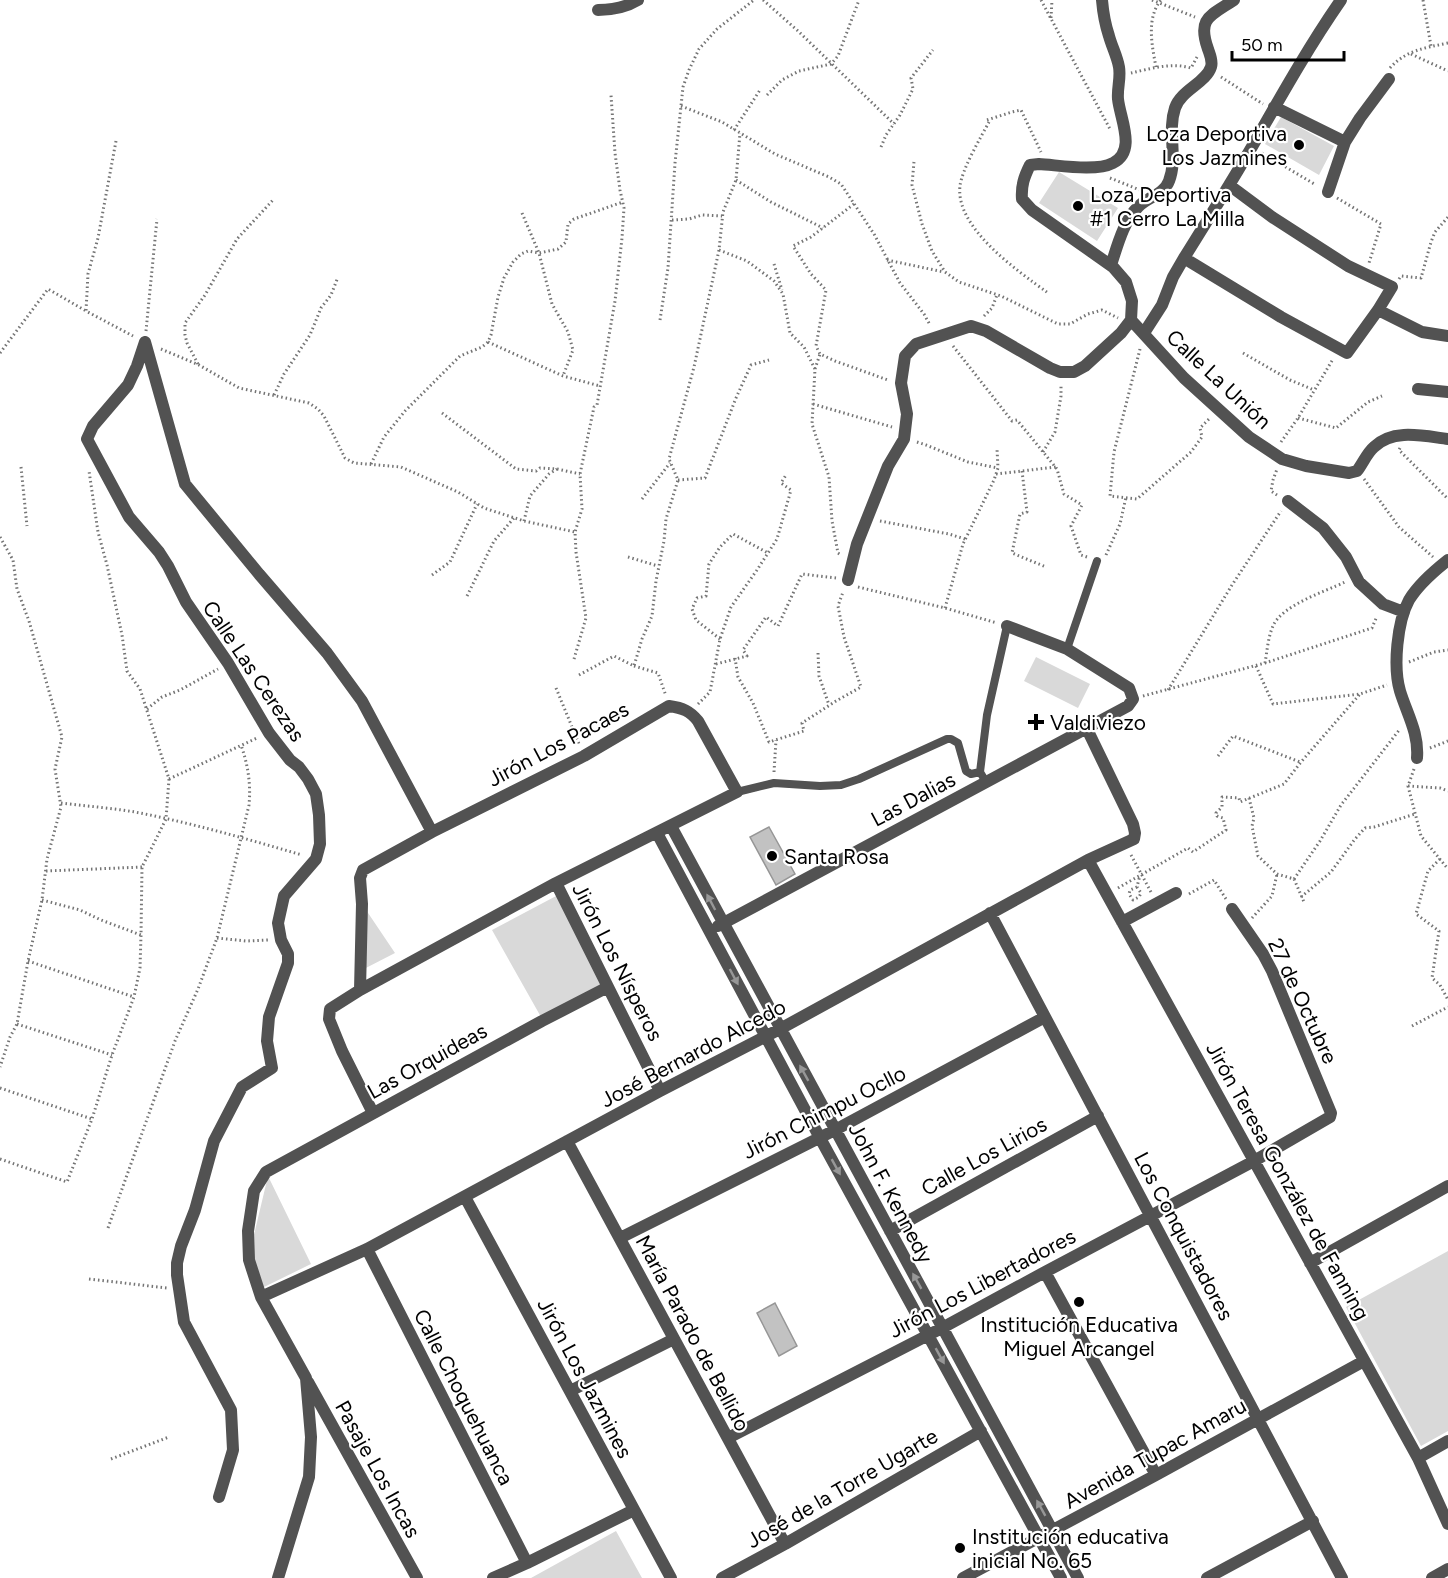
<svg xmlns="http://www.w3.org/2000/svg" width="1448" height="1578" font-family="Figtree,sans-serif">
<style>
.green{fill:#d9d9d9}
.building{fill:#c2c2c2;stroke:#969696;stroke-width:1.5}
.lines{fill:none;stroke-linecap:round;stroke-linejoin:round}
.path{stroke:#747474;stroke-width:3;stroke-dasharray:1.5 3;stroke-linecap:butt}
.service{stroke:#525252;stroke-width:8}
.pedestrian{stroke:#525252;stroke-width:12}
.minor{stroke:#525252;stroke-width:12}
.oneway{fill:#979797}
.poi-dot{fill:#000;stroke:#fff;stroke-width:2}
.labels{text-anchor:middle;dominant-baseline:central;stroke-width:4.5;stroke-linejoin:round;paint-order:stroke}
.poi-label{font-size:21px;fill:#000;stroke:#fff;text-anchor:start}
.street-label{font-size:21px;fill:#000;stroke:#fff}
</style>
<rect width="100%" height="100%" fill="#fff"/>
<!-- green -->
<path class="green" d="M1281,117L1334,146L1319,175L1265,144Z
M1059,172L1118,208L1097,241L1039,203Z
M1036,657L1090,684L1078,708L1024,681Z
M558,895L604,983L541,1017L492,930Z
M362,904L395,953L360,971Z
M268,1176L311,1264L262,1288L254,1269L252,1243Z
M1448,1251V1431L1421,1446L1346,1307Z
M616,1531L642,1578H531Z"/>
<!-- building -->
<path class="building" d="M769,827L795,874L776,885L750,837Z
M775,1303L797,1346L779,1356L757,1313Z"/>
<g class="lines">
<!-- path -->
<path class="path" d="M763,0L797,30L894,124
M1041,0L1111,131
M1152,0L1195,17
M1423,0L1431,46
M1051,18L1052,0
M1411,54L1448,71
M1156,67C1152,46 1146,18 1161,0
M1390,68C1406,50 1425,48 1448,43
M1131,73C1149,69 1172,62 1191,68L1197,57
M1221,77L1263,104
M767,95L782,80L799,71L831,64L838,56L859,0
M681,106L722,122L775,154L829,177L841,184L874,234L900,283L924,314L930,325
M987,120L1012,112L1021,110L1041,152
M989,122C981,137 962,169 960,186C955,228 1018,271 1048,293
M734,130L760,90
M116,141L98,238L88,274L86,311L133,336
M881,147L886,135L900,115L913,89L911,78L933,50
M1262,153L1316,185
M914,162L912,185L922,224L932,251L945,272L959,282L1001,296L1058,324H1070L1088,314L1102,310L1118,318
M1110,178L1140,190
M736,180L771,202L823,228
M1337,198L1381,224L1369,263
M854,204L811,237L793,246L811,274L826,290L816,346L820,354L835,361L888,380
M522,213L539,253L552,304L568,332L573,350L563,376
M672,220L689,219L702,215L722,216
M719,250L747,261L774,281L783,294L790,333L804,347L815,369L812,424L829,477L832,521L838,553L841,555
M887,260L944,272
M774,264L782,290
M1399,279L1401,276L1421,278L1431,242L1435,232L1448,217
M984,316L992,308L997,295
M660,320L668,268L675,163L683,87L689,70L699,49L717,29L754,0
M146,331L157,219
M488,342L563,376L600,386
M953,346L1012,421L1017,420L1057,469L1064,494L1082,505L1071,526L1081,555L1087,557
M161,349L199,365L239,388L309,403L318,409L324,416L345,458L354,463L401,467L458,492L484,508L524,521L575,532
M1140,349L1114,452L1110,496L1137,499L1191,452L1202,437L1200,428L1209,419
M0,353L48,289L86,311
M1243,353L1290,380L1314,390
M198,364L187,343L185,335V323L205,295L237,239L273,200
M815,369L820,354
M274,395L284,374L310,335L321,308L331,295L338,277
M813,404L892,427
M442,413L516,469L536,471L540,468L557,469L580,474
M1298,418L1336,428L1368,402L1382,396
M917,442L926,445L968,462L998,468
M1281,442L1298,418L1333,359
M1400,448L1399,450L1448,499
M1043,452L1055,432L1061,396V386
M371,464L384,437L405,411L460,356L482,347L488,342L491,335L498,297L504,278L513,262L521,254L528,251L539,253L558,249L566,242L568,224L574,219L623,202
M21,467L27,526
M1022,471L1027,512L1020,514L1012,553L1046,567
M996,474L1056,467
M1364,479L1399,527L1433,557
M678,480L705,478L736,398L751,365L769,360
M1277,495L1271,491L1273,480L1277,469
M642,499L670,463
M524,521L530,496L549,474L557,469
M880,521L949,534L965,539
M0,537L13,560L17,589L29,621L62,737L55,769L61,807L47,859L42,900L28,961L17,1024L10,1037L0,1067
M1106,555L1120,524L1126,497
M628,557L658,566
M432,575L450,562L477,504
M858,587L945,608L997,623
M467,596L494,541L514,518
M945,608L963,544L994,480L998,468L997,449
M720,639L696,620L692,609L697,598L706,596L709,564L720,547L733,534L768,553
M818,653L819,676L829,705
M735,658L738,677L753,703L769,742L804,731L802,723L836,701L861,687L844,637L838,606L843,592
M574,659L586,618L576,552L575,532L582,509L580,474L594,407L597,405L615,301L622,238L624,208L620,190L615,153L611,95
M1409,662L1434,652L1448,650
M1265,663C1267,652 1268,637 1273,626C1282,605 1324,592 1345,582
M716,664L747,656L743,650L766,617L778,626L802,574L836,578
M634,666L658,673L666,696
M1256,666L1273,704L1360,694L1387,685
M579,675L614,656L634,666L642,639L652,616L656,581L664,541L666,519L678,480L669,459L694,367L719,250L723,212L736,180L740,133
M556,688L579,744
M1168,690L1232,585L1281,511
M1143,696L1265,663L1372,628L1377,616
M698,704L710,692L720,639L731,607L757,570L777,539L791,490L781,483L786,475
M147,709L162,697L180,690L218,669
M1430,748L1448,741
M1218,756L1233,736L1300,762
M1414,769L1408,786L1421,836L1448,869
M774,772L776,740
M169,779L257,738
M1408,786L1440,788L1448,791
M1249,798L1254,818L1252,826L1258,856L1277,874L1294,879L1304,902
M61,803C86,806 111,808 135,812C192,823 247,839 302,855
M1131,855L1151,892
M1440,859L1428,871L1416,914L1439,931L1432,978L1440,985L1448,1000
M46,871L142,867
M1294,879L1320,841L1341,805L1400,729
M1137,887L1130,890L1129,894L1133,900L1139,897L1141,893L1137,887L1140,875
M1118,888L1188,848L1193,852L1226,830L1223,818L1217,816L1216,813L1222,807V797L1239,798L1240,802L1284,784L1301,762L1360,694
M1189,894L1214,880L1226,899
M1301,897L1331,872L1355,839L1365,828L1374,827L1415,814
M42,900L80,910L101,920L141,935
M1252,918L1272,896L1277,874
M217,938L246,941L269,940
M28,961L134,997
M17,1024L112,1055
M1412,1026L1448,1007
M0,1088L92,1119
M0,1159L67,1182L92,1119L112,1055L134,997L140,968L141,935L142,867L166,819L169,779L140,689L127,671L122,635L107,565L98,532L89,471
M108,1228L175,1041L198,989L217,938L249,805C251,784 248,765 241,745
M89,1279L167,1288
M111,1459L169,1437"/>
<!-- service -->
<path class="service" d="M1067,649L1097,561
M983,777L980,772L987,715L1007,626
M737,792L774,783L820,786L841,785L859,779L947,739H951L958,743L966,771L971,774L980,772"/>
<!-- pedestrian -->
<path class="pedestrian" d="M1418,389L1448,392"/>
<!-- minor -->
<path class="minor" d="M598,10C613,10 625,8 638,0
M1274,107L1345,142L1328,192
M1345,142L1360,118L1389,79
M1184,258L1281,317L1347,353L1378,310L1392,287L1348,266L1272,217L1229,185
M1111,265C1117,247 1124,220 1138,207C1147,197 1164,195 1169,181C1178,158 1167,132 1175,108C1181,90 1206,83 1211,67C1213,61 1210,55 1208,49C1197,18 1210,16 1234,0
M1378,310L1422,332L1448,336
M1131,320L1184,378L1249,437L1282,459L1306,466L1349,473L1357,471C1363,463 1367,453 1374,447C1393,428 1424,436 1448,439
M1144,333L1162,305L1173,277L1184,258C1207,221 1231,183 1253,145C1281,96 1309,46 1341,0
M145,342L137,366L128,385L93,426L87,439L129,517L159,552L168,566L186,602L228,663L269,733L290,760L299,767L308,779L316,794L319,815L320,844L316,859L284,896L278,923L281,940L288,954V963L269,1017L267,1041L272,1068L242,1087L214,1141L195,1210L181,1246L177,1263V1275L184,1322L231,1410L233,1450L219,1497
M145,342L185,484L259,574L327,653L362,701L432,832
M1288,501L1323,528L1346,557L1359,582L1383,604L1404,612
M848,580L857,544L888,466L904,439L907,414L901,383L905,356L916,344L971,326L986,331L1050,368L1060,372H1074L1085,366L1121,333L1131,320L1132,301L1126,282L1113,267L1032,210L1022,199C1021,186 1024,177 1030,165L1039,164C1058,165 1096,172 1113,163C1137,151 1120,119 1118,99C1117,88 1121,78 1119,67C1117,56 1112,47 1109,36C1105,24 1103,12 1102,0
M1417,758C1419,733 1407,714 1400,691C1393,667 1397,622 1409,600C1418,585 1434,571 1448,560
M671,826L1078,1578
M657,833L820,1138L1061,1578
M1088,860L1418,1458L1448,1524
M556,883L660,1091
M990,913L1342,1578
M1122,922L1176,893
M718,926L1128,706L1133,699L1129,688L1067,649L1007,626
M360,990L362,904L360,878L363,870L432,832L584,756L669,706C683,708 690,711 698,721L737,792L556,883L360,990L330,1009L329,1019L342,1051L373,1113
M567,1141L785,1544
M465,1197L671,1578
M890,1231L1098,1116
M620,1238L835,1130L1045,1017
M367,1249L527,1563
M1310,1263L1448,1186
M1045,1272L1156,1475
M261,1297L367,1249L660,1091L780,1029L1088,860L1134,839L1135,833L1133,824L1087,729
M308,1382L417,1578
M570,1391L674,1339
M728,1438L942,1328L1045,1272L1254,1161L1330,1117L1331,1113L1272,971L1263,954L1232,909
M1418,1458L1448,1441
M278,1578L309,1477L311,1437L306,1378L261,1297L249,1260L248,1231L254,1191L266,1172L542,1021L608,987
M493,1578L527,1563L634,1510
M722,1578L785,1544L981,1431
M963,1578L1156,1475L1364,1361
M1207,1578L1313,1521
M1432,1578L1448,1569"/>
</g>
<!-- one-way arrows -->
<defs><path id="oneway-solid" d="M-6-.8H1V-3.2L6.5 0L1 3.2V.8H-6Z" transform="scale(1.5)"/></defs>
<g class="oneway">
<use href="#oneway-solid" transform="translate(711 902) rotate(-118)"/>
<use href="#oneway-solid" transform="translate(734 977) rotate(62)"/>
<use href="#oneway-solid" transform="translate(804 1073) rotate(-119)"/>
<use href="#oneway-solid" transform="translate(836 1167) rotate(61)"/>
<use href="#oneway-solid" transform="translate(917 1281) rotate(-119)"/>
<use href="#oneway-solid" transform="translate(940 1356) rotate(61)"/>
<use href="#oneway-solid" transform="translate(1041 1508) rotate(-119)"/>
</g>
<!-- markers -->
<g class="poi-dot">
<circle cx="1299" cy="145" r="6"/>
<circle cx="1078" cy="206" r="6"/>
<path d="M1033 713h6v6h6v6h-6v6h-6v-6h-6v-6h6z"/>
<circle cx="772" cy="856" r="6"/>
<circle cx="1079" cy="1302" r="6"/>
<circle cx="960" cy="1548" r="6"/>
</g>
<g class="labels">
<!-- poi labels -->
<g class="poi-label">
<text x="1287" y="133" text-anchor="end">Loza Deportiva<tspan x="1287" dy="24">Los Jazmines</tspan></text>
<text x="1090" y="194">Loza Deportiva<tspan x="1090" dy="24">#1 Cerro La Milla</tspan></text>
<text x="1050" y="722">Valdiviezo</text>
<text x="784" y="856">Santa Rosa</text>
<text x="1079" y="1324" text-anchor="middle">Institución Educativa<tspan x="1079" dy="24">Miguel Arcangel</tspan></text>
<text x="972" y="1536">Institución educativa<tspan x="972" dy="24">inicial No. 65</tspan></text>
</g>
<!-- street labels -->
<g class="street-label">
<text transform="translate(1219 379) rotate(43)">Calle La Unión</text>
<text transform="translate(254 671) rotate(56)">Calle Las Cerezas</text>
<text transform="translate(558 744) rotate(-28)">Jirón Los Pacaes</text>
<text transform="translate(913 799) rotate(-28)">Las Dalias</text>
<text transform="translate(618 962) rotate(63)">Jirón Los Nísperos</text>
<text transform="translate(1303 1001) rotate(65)">27 de Octubre</text>
<text transform="translate(693 1053) rotate(-28)">José Bernardo Alcedo</text>
<text transform="translate(427 1061) rotate(-29)">Las Orquideas</text>
<text transform="translate(824 1112) rotate(-27)">Jirón Chimpu Ocllo</text>
<text transform="translate(984 1156) rotate(-29)">Calle Los Lirios</text>
<text transform="translate(1288 1181) rotate(61)">Jirón Teresa González de Fanning</text>
<text transform="translate(891 1193) rotate(62)">John F. Kennedy</text>
<text transform="translate(1184 1236) rotate(62)">Los Conquistadores</text>
<text transform="translate(982 1283) rotate(-28)">Jirón Los Libertadores</text>
<text transform="translate(693 1333) rotate(62)">María Parado de Bellido</text>
<text transform="translate(585 1378) rotate(62)">Jirón Los Jazmines</text>
<text transform="translate(464 1397) rotate(63)">Calle Choquehuanca</text>
<text transform="translate(1155 1453) rotate(-29)">Avenida Tupac Amaru</text>
<text transform="translate(378 1469) rotate(61)">Pasaje Los Incas</text>
<text transform="translate(842 1488) rotate(-30)">José de la Torre Ugarte</text>
</g>
</g>
<!-- scale -->
<path d="M1232 51v9h112v-9" fill="none" stroke="#000000" stroke-width="3"/>
<text x="1241" y="51" font-size="18" fill="#000000" stroke="#ffffff" stroke-width="4.5" paint-order="stroke">50 m</text>
</svg>
